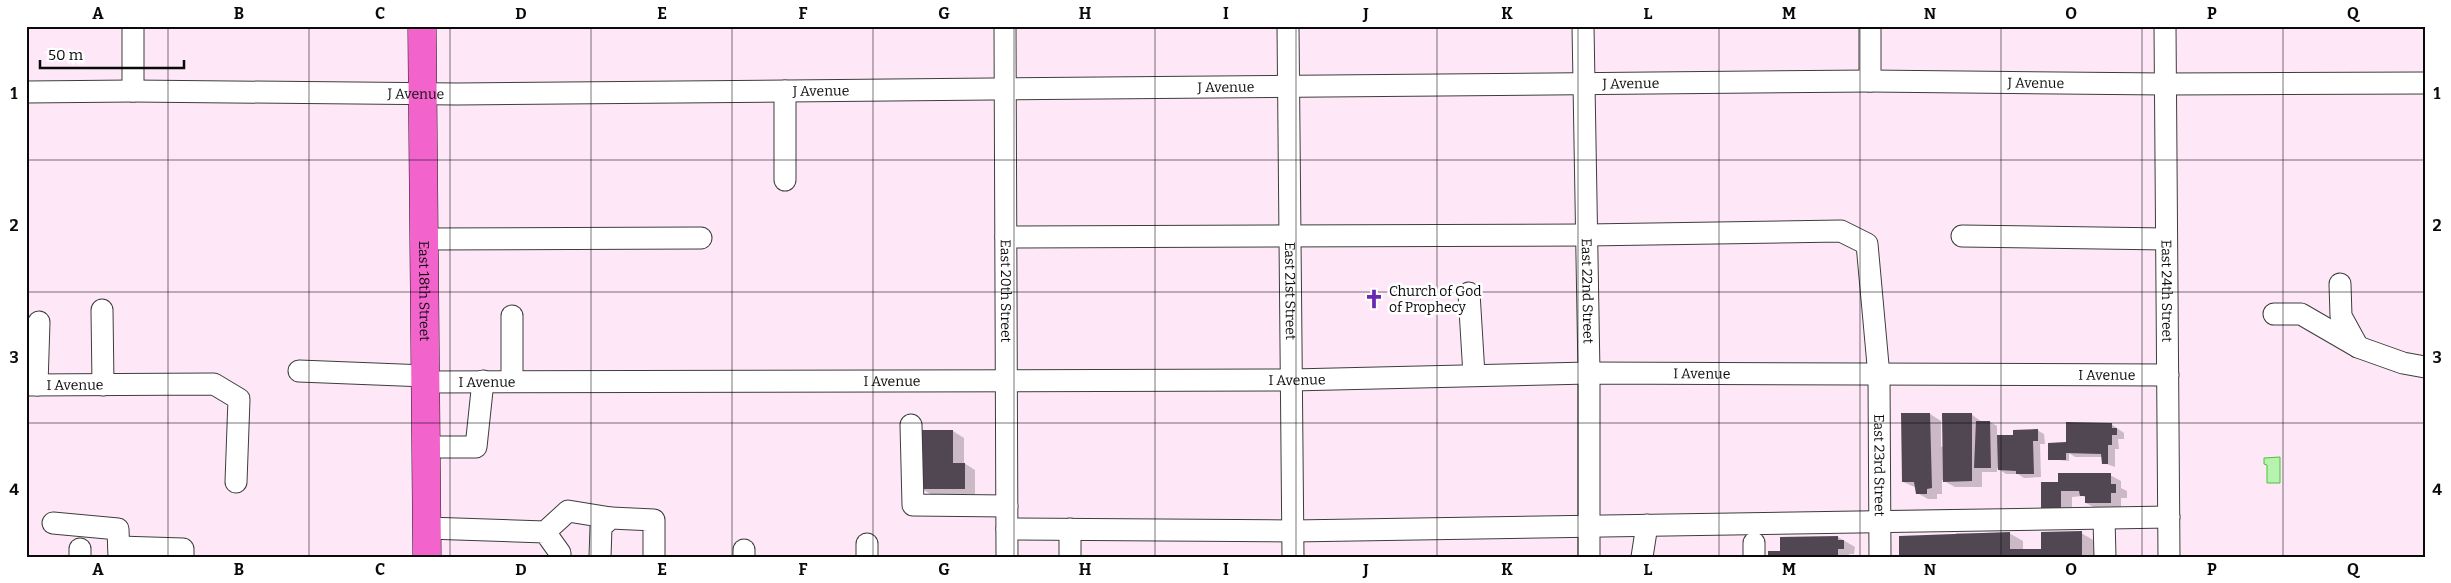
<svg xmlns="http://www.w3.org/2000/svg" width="2451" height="583" font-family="Bitter,serif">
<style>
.water{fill:#b7f2af;stroke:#47c63a}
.shadow{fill:#0003}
.building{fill:#514752}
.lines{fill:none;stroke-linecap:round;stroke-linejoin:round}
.minor-casing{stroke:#3d3d3d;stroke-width:23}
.major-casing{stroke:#1b1b1b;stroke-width:29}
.minor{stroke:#fff;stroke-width:21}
.major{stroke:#f264cc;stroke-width:28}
.grid{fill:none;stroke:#0a0a0a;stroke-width:1;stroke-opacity:0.55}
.labels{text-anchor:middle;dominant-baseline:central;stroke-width:5;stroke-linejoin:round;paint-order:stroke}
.street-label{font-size:14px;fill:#0a0a0a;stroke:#fff}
.poi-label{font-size:14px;fill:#0a0a0a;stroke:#fff;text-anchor:start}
.neatline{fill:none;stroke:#0a0a0a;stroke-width:2}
.grid-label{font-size:16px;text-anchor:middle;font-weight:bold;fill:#0a0a0a}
</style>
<rect width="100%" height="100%" fill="#fee8f7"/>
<!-- water -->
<path class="water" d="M2280,457V483H2267V465L2264,464V458Z"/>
<!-- shadow -->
<path class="shadow" d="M1930,414L1941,421V447L1944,446L1971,414L1982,422H1990L1997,426V437H2014L2037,430L2044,434L2045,444H2040L2041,477L2024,478L2018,474H2006L1997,468V472H1982V487H1955L1942,480V494H1937V499H1928L1917,493V488L1903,482V415Z
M2111,424L2124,433V439H2118L2119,449H2115V467L2104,463L2103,457H2075L2069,453V461L2049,459L2065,443Z
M953,431L964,438V463L975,470V494L932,495L922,489Z
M2110,475L2121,481V488L2127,491V498H2121V509H2097L2086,503V498L2083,496L2072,497V515H2053L2059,483Z
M1956,533H2009L2023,541V550H2042L2081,533L2095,541V557H1901L1956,537Z
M1838,537L1855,547L1854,554H1849V557H1770Z"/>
<!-- building -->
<path class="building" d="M1901,413H1930L1932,488L1927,489V494H1916L1914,482H1902Z
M1942,413H1972V481L1943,482Z
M1976,421H1990L1991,468H1974Z
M2066,422L2112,423V428H2117V435H2112V445H2108V464H2102L2101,454L2066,453V460H2048V443L2066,442Z
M2038,429V441H2033L2034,474H2016V471L1998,470L1997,435H2013V430Z
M920,430H953V463H965V489H920Z
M2058,473H2111V484H2116V493H2111V503H2085V496H2080L2079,491H2061V510H2041V482H2058Z
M2082,531V557H1899V536L2010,532V549H2041V532Z
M1838,536V540H1844V549H1838V557H1768V551H1780V537Z"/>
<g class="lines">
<defs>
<g id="minor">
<path d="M133,26V91"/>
<path id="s1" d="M1005,26L1007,557"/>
<path id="s2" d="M1288,26L1293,557"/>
<path id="s3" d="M1583,26L1589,373V557"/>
<path d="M1870,26V81"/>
<path id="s4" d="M2165,26L2169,557"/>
<path d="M785,91V180"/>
<path id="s5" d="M26,92L133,91L457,94L1870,81L2165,84L2425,83"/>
<path d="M1962,236L2166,239"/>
<path id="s6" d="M1006,237L1587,235L1841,231L1867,244L1879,376L1880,557"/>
<path d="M423,239L701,238"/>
<path d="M2340,284L2341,316L2358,347"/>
<path d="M1469,293L1474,375"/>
<path d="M102,310L103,385"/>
<path d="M2274,314H2301L2358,347L2403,363L2425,367"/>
<path d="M512,316V381"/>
<path d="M299,371L426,376"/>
<path id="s7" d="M426,382L1292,380L1589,373L2168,375"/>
<path id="s8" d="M26,385L214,384L239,399L236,482"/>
<path d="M37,385L39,322"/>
<path d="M911,425L913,505L1007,506"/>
<path d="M426,447H476L483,381"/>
<path d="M2104,519L2105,557"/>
<path d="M53,523L118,529L119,557"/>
<path d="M427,528L545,532L560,553V557"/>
<path d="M1007,529L1293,531L2169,517"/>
<path d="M545,532L568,511L611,518"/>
<path d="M119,547L183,549V557"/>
<path d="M80,549V557"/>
<path d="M744,550V557"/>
<path d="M600,557L601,527L611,518L654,520V557"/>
<path d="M867,557V544"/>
<path d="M1070,557V529"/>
<path d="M1642,557L1647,525"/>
<path d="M1754,557V543"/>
</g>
<g id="major">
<path id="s9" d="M422,26L427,557"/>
</g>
</defs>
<!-- minor casing -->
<use href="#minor" class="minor-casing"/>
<!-- major casing -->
<use href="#major" class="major-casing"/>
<!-- minor -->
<use href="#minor" class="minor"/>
<!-- major -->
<use href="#major" class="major"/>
</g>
<!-- grid -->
<path class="grid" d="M168,26V557M309,26V557M450,26V557M591,26V557M732,26V557M873,26V557M1014,26V557M1155,26V557M1296,26V557M1437,26V557M1578,26V557M1719,26V557M1860,26V557M2001,26V557M2142,26V557M2283,26V557M26,160H2425M26,292H2425M26,423H2425"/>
<!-- icons -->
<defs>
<symbol id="church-bare" viewBox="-9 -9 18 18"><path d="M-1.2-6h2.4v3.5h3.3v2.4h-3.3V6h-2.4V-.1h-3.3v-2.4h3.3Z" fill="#692ab2" stroke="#fff" stroke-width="2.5" paint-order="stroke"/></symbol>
</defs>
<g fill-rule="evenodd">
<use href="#church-bare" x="1360" y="285" width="28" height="28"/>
</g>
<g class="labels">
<!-- street labels -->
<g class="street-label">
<text stroke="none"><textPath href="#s5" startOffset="1605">J Avenue</textPath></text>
<text stroke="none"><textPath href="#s5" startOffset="2010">J Avenue</textPath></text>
<text stroke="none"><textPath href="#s5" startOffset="1200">J Avenue</textPath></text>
<text stroke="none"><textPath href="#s5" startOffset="795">J Avenue</textPath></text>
<text stroke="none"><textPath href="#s5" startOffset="390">J Avenue</textPath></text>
<text stroke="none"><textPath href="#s3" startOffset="265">East 22nd Street</textPath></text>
<text stroke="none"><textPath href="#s4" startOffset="265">East 24th Street</textPath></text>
<text stroke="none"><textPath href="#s9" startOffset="265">East 18th Street</textPath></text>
<text stroke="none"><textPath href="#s1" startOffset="265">East 20th Street</textPath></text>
<text stroke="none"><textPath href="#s2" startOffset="265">East 21st Street</textPath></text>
<text stroke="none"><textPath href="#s7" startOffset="1276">I Avenue</textPath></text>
<text stroke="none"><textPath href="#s7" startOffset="1681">I Avenue</textPath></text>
<text stroke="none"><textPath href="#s7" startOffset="466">I Avenue</textPath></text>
<text stroke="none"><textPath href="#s7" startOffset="871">I Avenue</textPath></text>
<text stroke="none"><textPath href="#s7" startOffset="61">I Avenue</textPath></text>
<text stroke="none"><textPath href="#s8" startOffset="49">I Avenue</textPath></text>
<text stroke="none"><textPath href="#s6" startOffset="1086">East 23rd Street</textPath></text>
</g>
<!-- poi labels -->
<g class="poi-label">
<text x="1389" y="291">Church of God<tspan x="1389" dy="16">of Prophecy</tspan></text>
</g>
</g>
<!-- border -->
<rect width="2451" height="583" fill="none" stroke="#ffffff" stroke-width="55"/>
<!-- scale -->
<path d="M40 60v8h144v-8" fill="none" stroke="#0a0a0a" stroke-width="2.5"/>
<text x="48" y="60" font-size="15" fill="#0a0a0a" stroke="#ffffff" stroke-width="4" paint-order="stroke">50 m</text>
<rect x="28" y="28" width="2396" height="528" class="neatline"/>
<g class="grid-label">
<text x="98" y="19">A</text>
<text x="239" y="19">B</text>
<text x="380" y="19">C</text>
<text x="521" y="19">D</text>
<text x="662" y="19">E</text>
<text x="803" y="19">F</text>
<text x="944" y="19">G</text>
<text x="1085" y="19">H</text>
<text x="1226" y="19">I</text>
<text x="1366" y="19">J</text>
<text x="1507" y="19">K</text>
<text x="1648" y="19">L</text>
<text x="1789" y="19">M</text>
<text x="1930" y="19">N</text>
<text x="2071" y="19">O</text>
<text x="2212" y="19">P</text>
<text x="2353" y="19">Q</text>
<text x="14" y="99">1</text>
<text x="2437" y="99">1</text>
<text x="14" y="231">2</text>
<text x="2437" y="231">2</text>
<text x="14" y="363">3</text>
<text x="2437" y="363">3</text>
<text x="14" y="495">4</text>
<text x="2437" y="495">4</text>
<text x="98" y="575">A</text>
<text x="239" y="575">B</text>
<text x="380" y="575">C</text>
<text x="521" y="575">D</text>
<text x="662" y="575">E</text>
<text x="803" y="575">F</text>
<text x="944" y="575">G</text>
<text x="1085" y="575">H</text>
<text x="1226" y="575">I</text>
<text x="1366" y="575">J</text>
<text x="1507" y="575">K</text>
<text x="1648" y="575">L</text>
<text x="1789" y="575">M</text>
<text x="1930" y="575">N</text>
<text x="2071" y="575">O</text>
<text x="2212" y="575">P</text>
<text x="2353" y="575">Q</text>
</g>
</svg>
